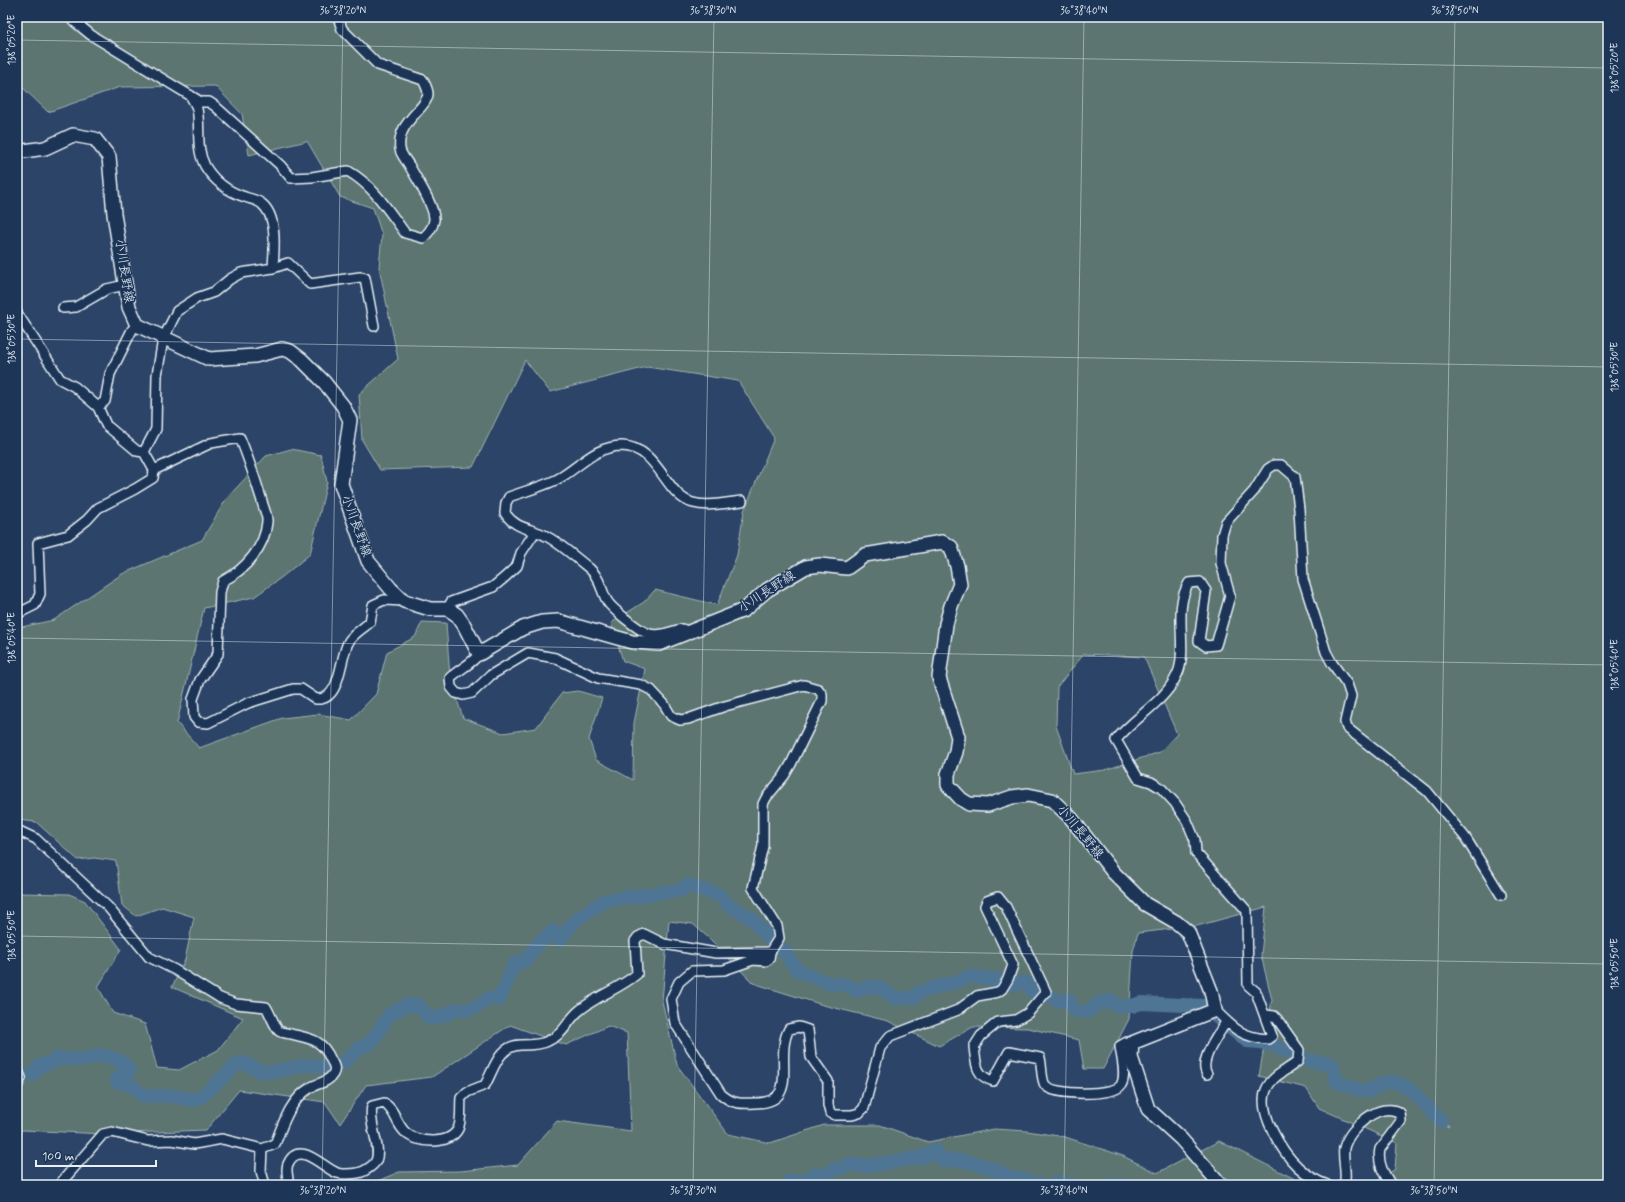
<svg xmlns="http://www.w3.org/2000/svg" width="1625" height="1202" font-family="Mynerve,'Klee One',sans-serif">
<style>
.green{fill:#5c7470;stroke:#a2b2b4;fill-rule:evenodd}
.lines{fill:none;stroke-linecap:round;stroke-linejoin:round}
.stream{stroke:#8da6bc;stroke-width:2.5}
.river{stroke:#507494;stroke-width:14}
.minor-casing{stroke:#e8f1f8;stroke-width:12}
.secondary-casing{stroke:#e8f1f8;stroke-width:16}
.minor{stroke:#1d3557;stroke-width:9}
.secondary{stroke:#1d3557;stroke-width:13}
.ticks{fill:none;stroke:#e8f1f8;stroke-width:1;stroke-opacity:0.45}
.labels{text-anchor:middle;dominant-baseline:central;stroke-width:3;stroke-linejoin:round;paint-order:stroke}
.street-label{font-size:13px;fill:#e8f1f8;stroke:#1d3557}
.neatline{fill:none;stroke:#e8f1f8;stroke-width:1.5}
.ticks-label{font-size:10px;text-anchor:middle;fill:#e8f1f8}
</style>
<rect width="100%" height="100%" fill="#2c4467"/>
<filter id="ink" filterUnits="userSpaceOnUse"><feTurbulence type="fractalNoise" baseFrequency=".025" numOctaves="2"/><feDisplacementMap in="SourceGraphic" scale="8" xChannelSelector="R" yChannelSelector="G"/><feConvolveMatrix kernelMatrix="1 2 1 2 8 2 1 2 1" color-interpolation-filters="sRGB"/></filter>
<g filter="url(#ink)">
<!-- green -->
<path class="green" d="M17,17H1608V1185H1372L1395,1169L1397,1143L1319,1108L1306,1088L1259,1076L1272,1000L1261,955L1266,907L1197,926L1138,933L1133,951L1129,1019L1103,1069H1084L1079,1040L1028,1028L973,1027L939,1046L888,1021L823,1005L753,983L712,941L693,924L669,921L662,1001L677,1065L728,1134L770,1143L824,1125H880L928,1142L994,1129L1027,1131L1065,1137L1123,1156L1157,1173L1219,1141L1307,1185H368L399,1172L461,1171L518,1165L557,1121L631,1131L627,1033L608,1026L566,1045L510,1025L432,1077L366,1085L340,1124L325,1102L239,1090L206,1130L103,1134L23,1130L17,1132V893L69,894L85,901L121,949L98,987L113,1013L145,1024L157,1068L179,1070L218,1050L243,1018L172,987L185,960L194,917L162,907L136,916L122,905L116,861L94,858L78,860L36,822L17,820V628L54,620L122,574L202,540L226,499L266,456L291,449L321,455L327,482L310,554L282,577L254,597L204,608L177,723L199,748L282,718L318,714L351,720L376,694L387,652L415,637L422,622L446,623L450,678L463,718L503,733L536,728L562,693L578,691L602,698L589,739L596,760L633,780L634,723L645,669L623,661L611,623L644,602L655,590L717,605L737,555L744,511L774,438L738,381L647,367L550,392L525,360L473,467L380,470L362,440L359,394L398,359L379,267L382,235L373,208L340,197L307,141L249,155L242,114L215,86L120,87L48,112L17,82ZM1084,654L1144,657L1177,734L1160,752L1105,770L1073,774L1056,726L1057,687Z"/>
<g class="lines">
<!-- stream -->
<path class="stream" d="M1441,1121L1448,1126"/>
<!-- river -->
<path class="river" d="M17,1078L34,1074L39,1066L53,1062L57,1058C71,1060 88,1061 100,1055C110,1057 125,1060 129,1071L116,1079L118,1082L131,1085L144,1096H173L194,1100L203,1096L237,1064L244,1063L260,1071L271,1072L307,1065L325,1067L344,1063L356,1050L372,1042L389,1015L407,1005H419L430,1019L448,1014L454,1010C468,1012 479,1007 489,998L499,1000L515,963L525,961L538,944L553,931L559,940C565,934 568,929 573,923C576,919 602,902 607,900L682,890L687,885L719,895L726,903L752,919L779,949L785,951L790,961L799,971L831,984H844L858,991C876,982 881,987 895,999L915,997L920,992L962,980L969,976L999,980L1010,985L1025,982L1035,994L1053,997L1057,1001L1069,1000L1074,1010L1081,1012L1089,1011L1099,1003L1112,1001L1117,1006H1132L1141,1003L1203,1006L1247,1041L1260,1042L1275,1046L1309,1061L1332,1064L1337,1082L1360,1090L1369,1091C1375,1088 1385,1081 1392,1082C1413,1084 1427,1109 1441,1121
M788,1185L790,1181H804L815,1174L824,1176L834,1169H840L849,1164L865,1166L923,1157L935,1150L943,1161C960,1158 997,1166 1008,1179L1015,1178L1041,1185
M1053,1185L1056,1182L1074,1185
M1107,1185H1124"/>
<defs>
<path id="minor" d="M69,17L91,35L171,84L201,102H209L215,106L280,165L291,178L312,177L348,171C374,186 388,210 405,233L423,238C428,233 433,228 434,220C435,206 416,178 409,165C406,160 401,155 400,149C396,122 427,109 428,94C428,89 425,84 423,80L378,65L342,29L338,17
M273,268L288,263L310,284L360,277L365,278L374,326
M63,308L76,307L107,289L125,285
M17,313L60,379L75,387L98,407L106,425L137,451L144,452
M98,407L105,401L110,374L132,330L137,325
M154,470L211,443L240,438C249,459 255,479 262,501C263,507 268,516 267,522C265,547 245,570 223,581L220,592L218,654L200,680L193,699L194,717L198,722L208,723L248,703L293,689H301L316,699C342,701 339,657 349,641C354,633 364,628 370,622L373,605L384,600L404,601
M448,609L451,602L493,587L504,578L517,566L521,553L535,532
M17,614L35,605L40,594L38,543L68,535L87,520L98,508L135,489L153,478L154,470L144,452L156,429L157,375L163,339L177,311L197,298L214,292L230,279L241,273L273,268C274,250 278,217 262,204C258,200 250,199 245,197C229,192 214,181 205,166C195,147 201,127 197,109C196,104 192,99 190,95
M687,631L682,629C671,631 658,638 647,633C637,629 612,609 607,601C601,590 600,578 590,569C579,560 558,542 546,536C531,528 515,529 505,513L506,503L509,497C525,491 549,485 563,476C582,464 597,446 622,446C659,447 665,496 693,503C709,507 726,503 742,501
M479,654C472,664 459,669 450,678L451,687L456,693L463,695L472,693L491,675L528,653L555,658L598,678L641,685L651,690L664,704L671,716L680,720L688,719L725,706L804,685L818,689L822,694V701L791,764L784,776L766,798L763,804V846L753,888L777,926L779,938L770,952L769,959L766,961L753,960L724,970L692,971L679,982L671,999L675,1023L721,1094C732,1104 741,1104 755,1103C802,1103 773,1058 789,1029L799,1027L808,1030L811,1057L828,1081V1105L830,1113L835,1115H852L859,1113L864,1108L880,1048L890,1036L958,1010L977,996L998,992L1002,989L1008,979L1013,965L985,906L987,901L998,897L1006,907L1046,992L1028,1013L1016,1020L998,1022L981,1036L974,1047C976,1062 975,1076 993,1081L1009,1052L1040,1058C1042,1065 1041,1079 1045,1085C1053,1096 1115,1096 1121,1085C1127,1075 1121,1057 1120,1046L1127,1042L1132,1043
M17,830L36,839L108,907L149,957L175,970L220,998L236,1004L266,1007C270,1013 275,1028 279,1031C282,1033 287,1033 291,1034C311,1039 322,1039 331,1060C334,1065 336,1069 333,1074C328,1083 317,1083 310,1088C290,1100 283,1124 275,1144L262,1149L261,1171L265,1185
M1215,1010C1233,1028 1241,1037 1268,1039L1272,1036L1256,992L1248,985L1247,911L1196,853L1195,840L1187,821L1175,803L1161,788L1151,782L1138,778L1116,740C1136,715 1168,701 1179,670C1187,645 1173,608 1189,583L1200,582L1206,591L1199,641L1206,646L1216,645L1230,596L1221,563L1222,535L1226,522L1254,491L1268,469L1274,465H1281L1295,477L1299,509L1303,579L1326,652L1332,663L1347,684L1351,696L1345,722L1347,728L1427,791L1465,837L1501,895
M1265,1015L1274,1016L1277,1019L1299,1050L1298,1061C1287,1071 1272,1075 1266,1090C1257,1112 1282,1152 1298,1167C1307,1175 1316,1181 1327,1185
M17,1069L21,1078L17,1086
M1207,1074C1198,1061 1219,1034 1226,1022
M59,1185L103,1134L112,1132L148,1141L172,1140L194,1144L222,1139L262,1149
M288,1185C289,1178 285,1170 288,1164C299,1139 323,1168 337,1173C344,1175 352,1174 358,1173C364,1172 373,1166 376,1161C382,1147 368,1125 372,1106L384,1103C396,1111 395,1122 405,1132C417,1144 450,1145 458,1129C462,1121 460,1106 461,1098L467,1092L485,1085C494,1069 499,1045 521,1045C529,1045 541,1045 548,1041C566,1033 567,1020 580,1010C598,995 619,989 637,974L635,941L638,937L644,934L664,944L716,953L770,952
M1344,1185C1348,1174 1342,1160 1344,1148C1349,1128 1380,1100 1400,1113L1401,1121L1380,1149C1377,1163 1384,1174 1391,1185"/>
<path id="secondary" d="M17,149L24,151L45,148L73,135L95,139L109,157L114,214L125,283L129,307L137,325L209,359L255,356L282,349L290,351L302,360L324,382L343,406L350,420L341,484L368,561L391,589L404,601L430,609H448L457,615L464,625L479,654L523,628L542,622L558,621L632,642L659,644L744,610L767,590L806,567L820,565L847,568L865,555L942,542L951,547L957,566L960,584L951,606L946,624L939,678L958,737L956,752L948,774V785L961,799L969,804L988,805L1012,797L1028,795L1052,800L1071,818L1113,872L1145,904L1176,922L1188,932L1211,991L1215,1010L1132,1043L1131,1057L1148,1109L1181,1139L1221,1185"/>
</defs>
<!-- minor casing -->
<use href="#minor" class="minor-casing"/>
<!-- secondary casing -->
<use href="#secondary" class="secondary-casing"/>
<!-- minor -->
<use href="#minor" class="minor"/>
<!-- secondary -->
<use href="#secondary" class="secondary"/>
</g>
</g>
<!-- ticks -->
<path class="ticks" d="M17,40L1608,68M17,339L1608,367M17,638L1608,665M17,936L1608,964M322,1185L343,17M693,1185L714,17M1064,1185L1084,17M1434,1185L1455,17"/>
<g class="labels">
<!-- street labels -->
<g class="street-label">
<text transform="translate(124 271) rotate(81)">小川長野線</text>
<text transform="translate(356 526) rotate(70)">小川長野線</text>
<text transform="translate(767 592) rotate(-33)">小川長野線</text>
<text transform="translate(1080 832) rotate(50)">小川長野線</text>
</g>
</g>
<!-- margin -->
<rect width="1625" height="1202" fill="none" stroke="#1d3557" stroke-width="44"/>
<!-- scale -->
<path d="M36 1160v6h120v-6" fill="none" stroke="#e8f1f8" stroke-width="2"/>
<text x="42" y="1160" font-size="12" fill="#e8f1f8" stroke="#1d3557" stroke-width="3" paint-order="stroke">100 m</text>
<rect x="22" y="22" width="1581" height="1158" class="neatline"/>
<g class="ticks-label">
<text x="343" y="14">36°38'20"N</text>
<text x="713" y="14">36°38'30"N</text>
<text x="1084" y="14">36°38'40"N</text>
<text x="1455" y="14">36°38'50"N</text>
<text transform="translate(11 40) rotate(-90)" y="4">138°05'20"E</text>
<text transform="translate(1614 68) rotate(-90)" y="4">138°05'20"E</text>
<text transform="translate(11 339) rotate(-90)" y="4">138°05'30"E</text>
<text transform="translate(1614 367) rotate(-90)" y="4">138°05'30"E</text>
<text transform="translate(11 638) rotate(-90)" y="4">138°05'40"E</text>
<text transform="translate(1614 665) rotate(-90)" y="4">138°05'40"E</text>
<text transform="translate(11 936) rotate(-90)" y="4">138°05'50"E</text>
<text transform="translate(1614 964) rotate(-90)" y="4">138°05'50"E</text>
<text x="323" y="1194">36°38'20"N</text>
<text x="693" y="1194">36°38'30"N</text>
<text x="1064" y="1194">36°38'40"N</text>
<text x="1434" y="1194">36°38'50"N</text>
</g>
</svg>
